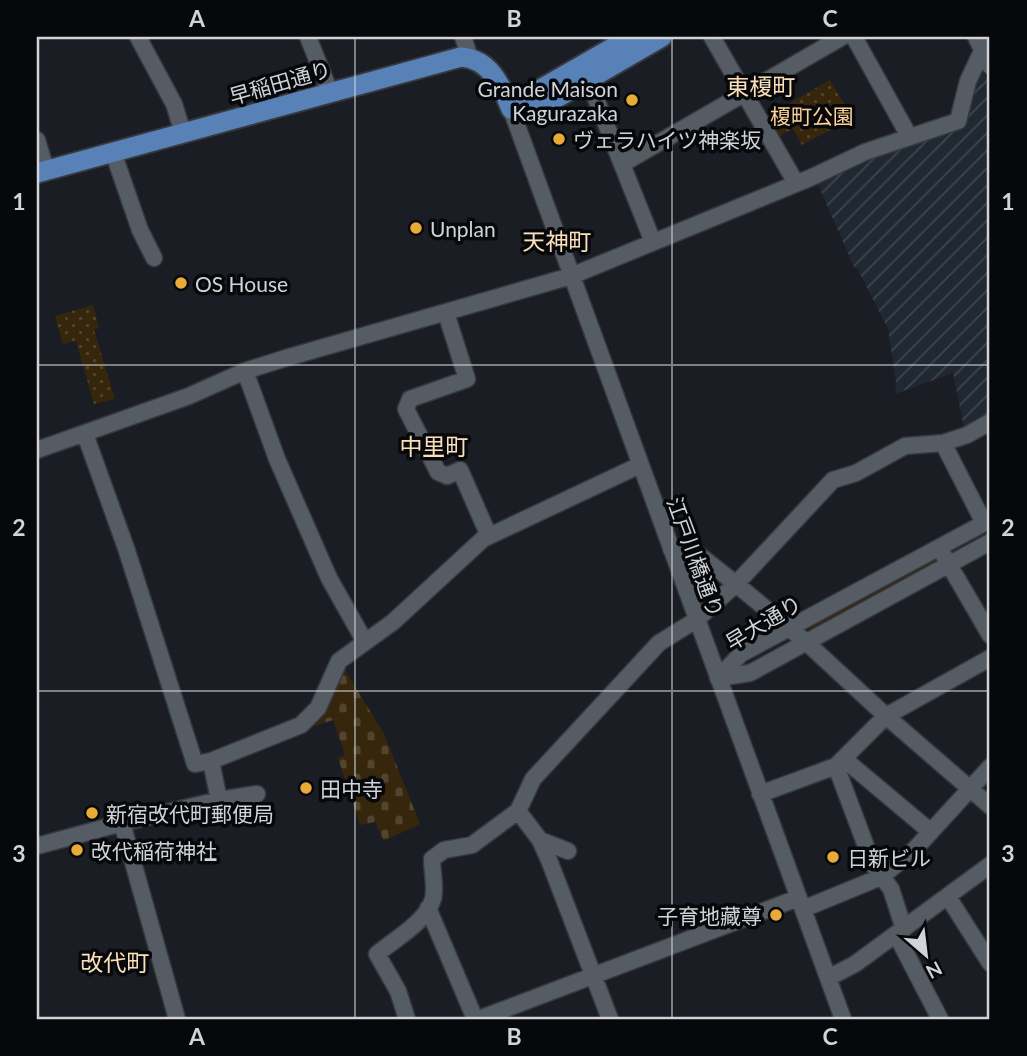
<svg xmlns="http://www.w3.org/2000/svg" width="1027" height="1056" font-family="Lato,'Noto Sans JP',sans-serif">
<style>
.industrial{fill:url(#industrial-furrows)}
.grass{fill:#36260b}
.cemetery{fill:url(#cemetery-stones)}
.park{fill:url(#park-dots)}
.lines{fill:none;stroke-linecap:round;stroke-linejoin:round}
.minor-casing{stroke:#36393d;stroke-width:19}
.major-casing{stroke:#36393d;stroke-width:23}
.minor{stroke:#565c63;stroke-width:16}
.major{stroke:#5882b7;stroke-width:19}
.grid{fill:none;stroke:#d0d3d7;stroke-width:2;stroke-opacity:0.55}
.poi-dot{fill:#e9ab38;stroke:#07080b;stroke-width:2.5}
.labels{text-anchor:middle;dominant-baseline:central;stroke-width:7;stroke-linejoin:round;paint-order:stroke}
.street-label{font-size:21px;fill:#d0d3d7;stroke:#07080b}
.poi-label{font-size:21px;fill:#d0d3d7;stroke:#07080b;text-anchor:start}
.park-label{font-size:21px;fill:#fbd394;stroke:#07080b}
.neighbourhood-label{font-size:23px;fill:#fae0b8;stroke:#07080b}
.neatline{fill:none;stroke:#d0d3d7;stroke-width:2.5}
.grid-label{font-size:23px;text-anchor:middle;font-weight:bold;fill:#d0d3d7}
</style>
<defs>
<pattern id="industrial-furrows" width="10" height="10" patternUnits="userSpaceOnUse" patternTransform="scale(1.75)"><rect width="10" height="10" fill="#202832"/><path d="M-1 1l2-2M0 10L10 0M9 11l2-2" fill="none" stroke="#3f464f"/></pattern>
<pattern id="cemetery-stones" width="16" height="16" patternUnits="userSpaceOnUse" patternTransform="scale(1.75)"><rect width="16" height="16" fill="#36260b"/><path d="M2 7V4a2 2 0 0 1 4 0v3zM10 15v-3a2 2 0 0 1 4 0v3z" fill="#52452e"/></pattern>
<pattern id="park-dots" width="8" height="8" patternUnits="userSpaceOnUse" patternTransform="scale(1.75)"><rect width="8" height="8" fill="#36260b"/><path d="M2 2h.1M6 6h.1" fill="none" stroke="#52452e" stroke-width="1.8" stroke-linecap="round"/></pattern>
</defs>
<rect width="100%" height="100%" fill="#1a1e24"/>
<!-- industrial -->
<path class="industrial" d="M984,73L990,86V418L965,432L953,373L895,394L896,382L888,329L858,270L854,267L816,180L884,149L964,124L975,77Z"/>
<!-- grass -->
<path class="grass" d="M932,558L936,562L935,564L812,631L810,629L812,624Z"/>
<!-- cemetery -->
<path class="cemetery" d="M345,670L384,734L420,824L384,841L375,822L360,825L338,758L345,755L333,720L315,726L312,722L335,680Z"/>
<!-- park -->
<path class="park" d="M830,80L852,118L802,145L793,129L779,136L767,116Z
M93,305L99,328L94,330L115,399L94,404L76,341L63,344L55,316Z"/>
<g class="lines">
<defs>
<path id="minor" d="M138,37L174,104L183,133
M308,37L330,92
M463,37L470,58
M712,37L796,183
M854,37L909,136
M976,37L990,66
M588,79L653,242
M511,109L843,1019
M37,140L46,170
M113,152L140,230L154,258
M622,164L842,37
M446,313L467,379L410,399L406,409L438,472L447,476L460,470L489,536
M245,371L277,459L329,578L365,642
M85,434L126,548L195,764L211,761
M943,443L984,523
M37,450L189,396L245,371L286,358L571,276L810,178L865,152L958,121L968,81L983,49
M671,549L689,547L736,584L833,480L856,473L905,446L943,443L967,435L990,422
M944,556L990,635
M718,678L741,654L990,520
M718,678L750,673L990,542
M844,759L931,832
M836,766L873,865L891,889L904,929
M760,794L836,766L886,716L990,658
M219,800L257,794
M518,811L540,840L549,860L610,1019
M122,823L177,1019
M540,840L568,851
M37,846L122,823L219,800L211,761L301,725L318,708L339,661L393,622L483,539L640,465
M948,897L990,963
M428,908L475,1019
M803,909L881,877L915,849L990,767
M896,934L940,1019
M828,978L855,964L990,865
M407,1019L398,991L377,954C395,939 426,922 433,899C436,888 432,871 432,859L444,850L472,845L518,811L533,779L659,643L696,620L736,584L806,642L886,716L990,806
M479,1019L798,898"/>
<path id="major" d="M511,109L543,106L662,37
M512,109L537,91L631,37
M37,173L461,57C490,59 501,85 511,109"/>
</defs>
<!-- minor casing -->
<use href="#minor" class="minor-casing"/>
<!-- major casing -->
<use href="#major" class="major-casing"/>
<!-- minor -->
<use href="#minor" class="minor"/>
<!-- major -->
<use href="#major" class="major"/>
</g>
<!-- grid -->
<path class="grid" d="M355,37V1019M672,37V1019M37,365H990M37,691H990"/>
<!-- markers -->
<g class="poi-dot">
<circle cx="632" cy="100" r="7"/>
<circle cx="559" cy="139" r="7"/>
<circle cx="416" cy="228" r="7"/>
<circle cx="181" cy="283" r="7"/>
<circle cx="306" cy="788" r="7"/>
<circle cx="92" cy="813" r="7"/>
<circle cx="77" cy="850" r="7"/>
<circle cx="833" cy="857" r="7"/>
<circle cx="776" cy="915" r="7"/>
</g>
<g class="labels">
<!-- street labels -->
<g class="street-label">
<text transform="translate(280 82) rotate(-16)">早稲田通り</text>
<text transform="translate(696 557) rotate(70)">江戸川橋通り</text>
<text transform="translate(763 622) rotate(-31)">早大通り</text>
</g>
<!-- poi labels -->
<g class="poi-label">
<text x="618" y="88" text-anchor="end">Grande Maison<tspan x="618" dy="24">Kagurazaka</tspan></text>
<text x="573" y="139">ヴェラハイツ神楽坂</text>
<text x="430" y="228">Unplan</text>
<text x="195" y="283">OS House</text>
<text x="320" y="788">田中寺</text>
<text x="106" y="813">新宿改代町郵便局</text>
<text x="91" y="850">改代稲荷神社</text>
<text x="847" y="857">日新ビル</text>
<text x="762" y="915" text-anchor="end">子育地藏尊</text>
</g>
<!-- park labels -->
<g class="park-label">
<text x="812" y="115">榎町公園</text>
</g>
<!-- neighbourhood labels -->
<g class="neighbourhood-label">
<text x="761" y="86">東榎町</text>
<text x="557" y="241">天神町</text>
<text x="434" y="446">中里町</text>
<text x="115" y="962">改代町</text>
</g>
</g>
<!-- border -->
<rect width="1027" height="1056" fill="none" stroke="#07080b" stroke-width="77"/>
<!-- north arrow -->
<g transform="translate(926 955) rotate(152)" stroke="#07080b" stroke-width="5" paint-order="stroke">
<path d="M0-5L12 26L0 18L-12 26Z" fill="#d0d3d7"/>
<text y="-10" font-size="19" font-weight="bold" text-anchor="middle" fill="#d0d3d7">N</text>
</g>
<rect x="38" y="38" width="950" height="980" class="neatline"/>
<g class="grid-label">
<text x="197" y="27">A</text>
<text x="514" y="27">B</text>
<text x="830" y="27">C</text>
<text x="19" y="210">1</text>
<text x="1008" y="210">1</text>
<text x="19" y="536">2</text>
<text x="1008" y="536">2</text>
<text x="19" y="862">3</text>
<text x="1008" y="862">3</text>
<text x="197" y="1045">A</text>
<text x="514" y="1045">B</text>
<text x="830" y="1045">C</text>
</g>
</svg>
